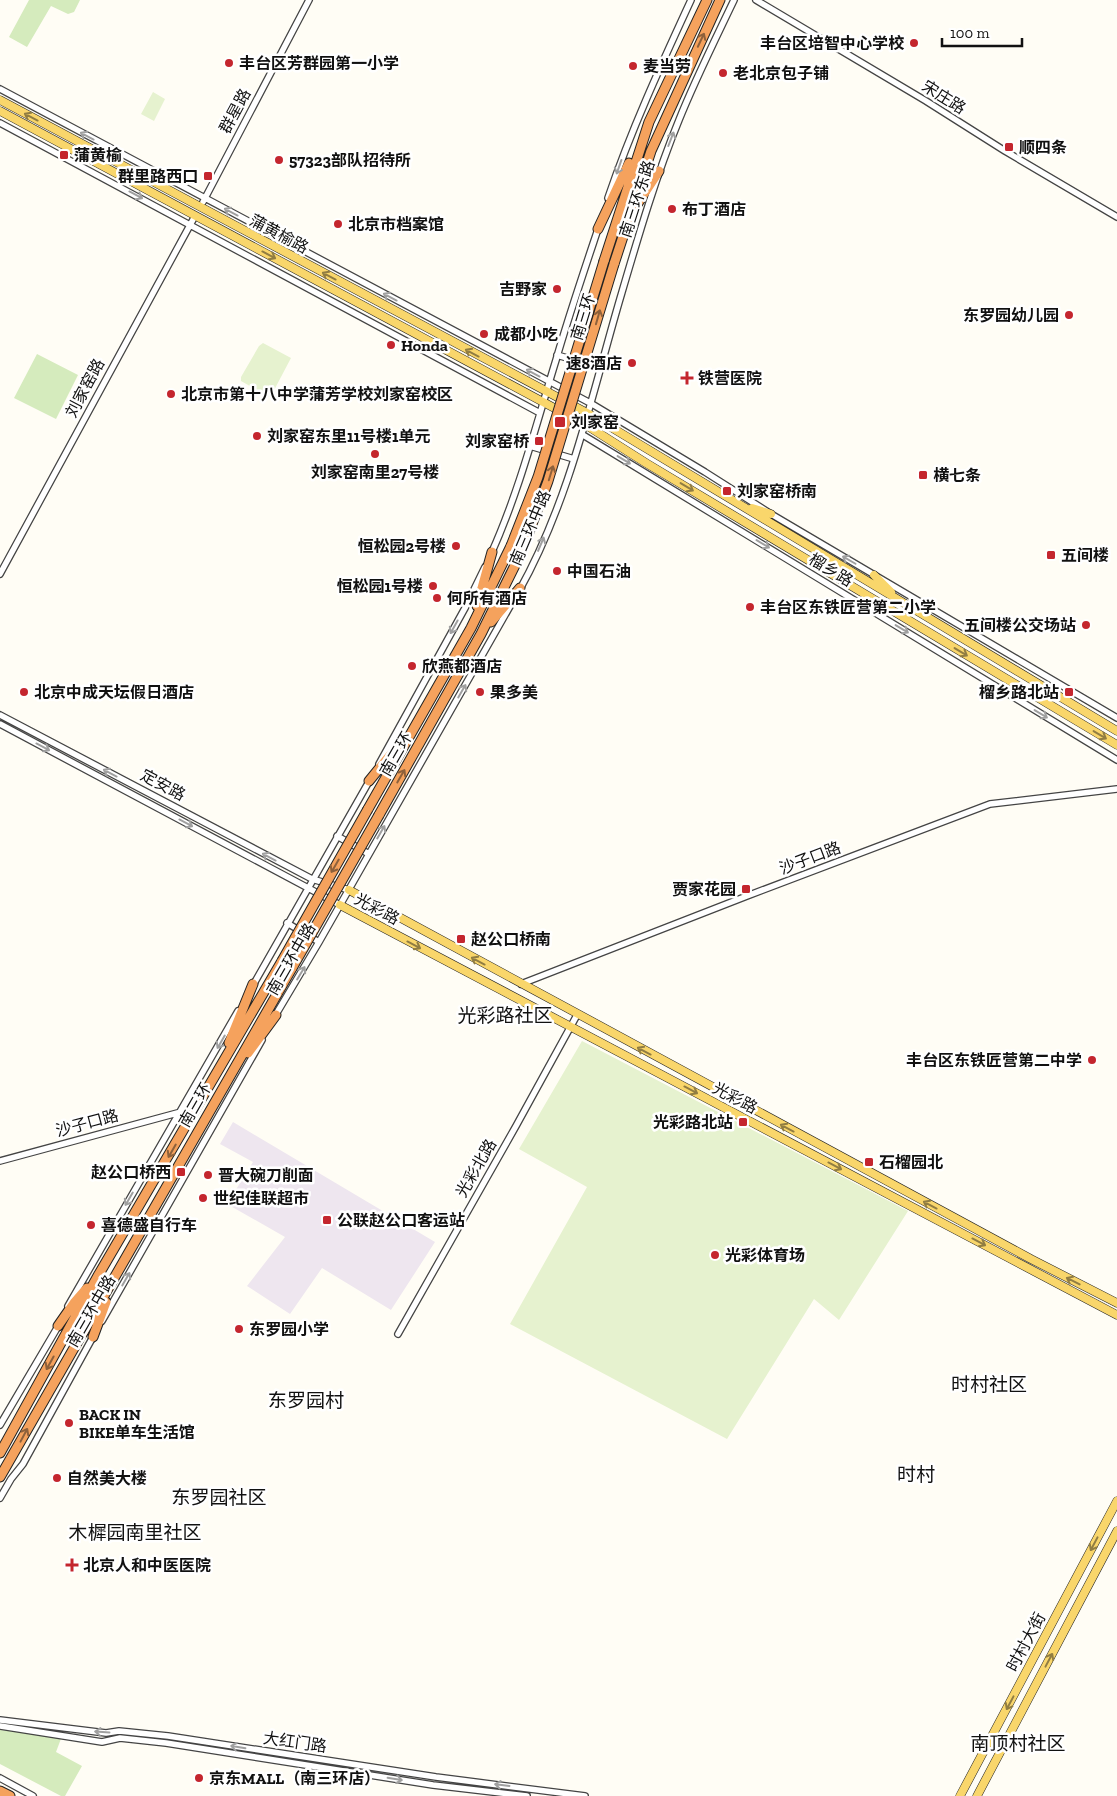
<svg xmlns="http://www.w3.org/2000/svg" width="1117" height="1796" font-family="'Zilla Slab','Noto Sans SC',serif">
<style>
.industrial{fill:#eee6ef}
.green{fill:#d5ebbd}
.pitch{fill:#e6f2cf}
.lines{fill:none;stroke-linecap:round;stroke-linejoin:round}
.minor-casing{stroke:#444;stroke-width:8}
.major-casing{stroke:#222;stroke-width:9}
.highway-casing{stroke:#222;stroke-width:11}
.minor{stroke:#fff;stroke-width:5.5}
.major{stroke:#f9d66b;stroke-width:8}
.highway{stroke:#f5a25d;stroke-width:9}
.highway-bridge-casing{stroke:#222;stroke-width:11;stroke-linecap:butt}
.highway-bridge{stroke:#f5a25d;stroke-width:9}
.oneway{stroke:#8e613b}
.oneway2{stroke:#917d42}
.oneway3{stroke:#a0a0a0}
.poi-dot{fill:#c4262e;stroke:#fff;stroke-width:2}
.labels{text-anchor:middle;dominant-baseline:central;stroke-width:5;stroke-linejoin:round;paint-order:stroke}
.poi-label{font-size:16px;font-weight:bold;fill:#111;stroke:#fff;text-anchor:start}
.street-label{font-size:16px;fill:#111;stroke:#fff}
.quarter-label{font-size:19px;fill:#111;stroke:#fff}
</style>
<rect width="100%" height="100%" fill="#fffdf5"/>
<!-- industrial -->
<path class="industrial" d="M233,1122L435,1242L391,1310L322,1268L290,1314L247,1286L285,1237L227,1204L253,1162L220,1144Z"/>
<!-- green -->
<path class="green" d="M29,0H80L74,12L68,14L51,6L27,47L9,37Z
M37,354L78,375L56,419L14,398Z
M0,1730L62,1736L56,1752L82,1766L65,1796H61L0,1764Z"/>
<!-- pitch -->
<path class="pitch" d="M153,92L165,99L154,121L141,114Z
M263,343L291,358L272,394L269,397L241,381V377L259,346Z
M582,1041L908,1211L839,1320L814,1299L727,1439L510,1324L587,1187L519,1149Z"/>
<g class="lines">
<defs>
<path id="minor" d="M756,0L926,101L1005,151L1117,217
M0,89L592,404L705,472L771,514L1117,718
M0,123L540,413
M608,198C631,130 661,65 691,0
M203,202L309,0
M557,355L601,368
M583,435L1117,760
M530,446L574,459
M491,554C519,492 536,425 556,360C569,315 584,271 599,226
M0,574L195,216
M519,591C571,498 592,393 622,292C639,234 656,176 679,120C695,80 715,40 734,0
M0,715L312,879L349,890
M0,724L340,905
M379,764L465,608L485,567
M337,836L369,854
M287,923L319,942
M521,984L747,896L990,804L1117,789
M252,987L371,778
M275,1016L319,942L513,601
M0,1161L181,1112
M68,1306L238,1011
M102,1321L262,1040
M398,1334L516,1126L577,1015
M0,1425L60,1323
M0,1498L11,1479L23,1464L94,1335
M0,1720L106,1733L119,1731L168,1736L436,1777L585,1796
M0,1726L102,1742L120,1738L166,1743L433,1785L527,1796
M0,1778L33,1796"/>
<path id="major" d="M0,100L589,414L1117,731
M0,111L586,425L646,463L1117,745
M752,508L771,514
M874,575L891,592
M349,890L1031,1259L1117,1303
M340,905L1117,1315
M960,1796L1117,1501
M977,1796L1117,1531"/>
<path id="highway" d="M636,206L659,171
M598,229L629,163
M604,261L649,122L707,0
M614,264L651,151L720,0
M477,606L492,552
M491,622L520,588
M369,781L404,738
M368,809L471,628L511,546
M379,815L481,634L522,551
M229,1043L253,984
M248,1053L276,1015
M58,1326L74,1303L87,1288
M93,1337L106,1302
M0,1453L99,1274L282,961
M0,1477L292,968
M0,1791L10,1796"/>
</defs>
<!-- minor casing -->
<use href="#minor" class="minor-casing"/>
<!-- major casing -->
<use href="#major" class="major-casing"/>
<!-- highway casing -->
<use href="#highway" class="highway-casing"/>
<!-- minor -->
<use href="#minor" class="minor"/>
<!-- major -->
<use href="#major" class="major"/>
<!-- highway -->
<use href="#highway" class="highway"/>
<defs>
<path id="highway-bridge" d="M511,546L538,477L604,261
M522,551L548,481L614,264
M282,961L368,809
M292,968L379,815"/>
</defs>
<!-- highway-bridge casing -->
<use href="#highway-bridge" class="highway-bridge-casing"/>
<!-- highway-bridge -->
<use href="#highway-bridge" class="highway-bridge"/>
</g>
<!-- one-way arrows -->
<defs><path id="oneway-shaft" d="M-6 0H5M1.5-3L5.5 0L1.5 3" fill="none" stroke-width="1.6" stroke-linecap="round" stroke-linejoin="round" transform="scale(1.25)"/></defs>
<g class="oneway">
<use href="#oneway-shaft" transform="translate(701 40) rotate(-65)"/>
<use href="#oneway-shaft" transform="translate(598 317) rotate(-74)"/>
<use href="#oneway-shaft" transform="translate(551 473) rotate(-73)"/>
<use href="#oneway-shaft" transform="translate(401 776) rotate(-60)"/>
<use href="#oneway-shaft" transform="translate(335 866) rotate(120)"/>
<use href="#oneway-shaft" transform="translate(172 1151) rotate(120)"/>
<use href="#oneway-shaft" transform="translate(50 1363) rotate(119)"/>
<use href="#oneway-shaft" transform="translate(24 1435) rotate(-62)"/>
</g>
<g class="oneway2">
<use href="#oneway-shaft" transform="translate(31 117) rotate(-152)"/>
<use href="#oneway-shaft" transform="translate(269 255) rotate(28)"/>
<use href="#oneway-shaft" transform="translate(329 276) rotate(-152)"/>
<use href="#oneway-shaft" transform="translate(472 353) rotate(-152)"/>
<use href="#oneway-shaft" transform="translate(687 487) rotate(31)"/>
<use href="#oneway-shaft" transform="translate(961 652) rotate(31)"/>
<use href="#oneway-shaft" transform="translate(1100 735) rotate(31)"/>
<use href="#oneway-shaft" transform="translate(414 945) rotate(28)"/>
<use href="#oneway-shaft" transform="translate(478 961) rotate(-152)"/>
<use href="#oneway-shaft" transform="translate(644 1051) rotate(-152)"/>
<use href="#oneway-shaft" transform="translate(691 1090) rotate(28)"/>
<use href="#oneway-shaft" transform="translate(787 1128) rotate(-152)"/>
<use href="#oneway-shaft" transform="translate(835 1166) rotate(28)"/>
<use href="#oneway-shaft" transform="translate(930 1205) rotate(-152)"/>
<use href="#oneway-shaft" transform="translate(979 1242) rotate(28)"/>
<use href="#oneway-shaft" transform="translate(1073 1281) rotate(-153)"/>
<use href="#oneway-shaft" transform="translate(1094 1544) rotate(118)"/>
<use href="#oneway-shaft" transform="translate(1049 1660) rotate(-62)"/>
<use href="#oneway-shaft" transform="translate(1010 1703) rotate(118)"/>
</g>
<g class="oneway3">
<use href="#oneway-shaft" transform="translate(87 136) rotate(-152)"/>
<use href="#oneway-shaft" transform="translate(671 139) rotate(-69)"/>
<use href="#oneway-shaft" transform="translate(619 167) rotate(109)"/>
<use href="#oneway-shaft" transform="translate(136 195) rotate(28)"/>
<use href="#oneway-shaft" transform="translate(231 212) rotate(-152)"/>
<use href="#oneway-shaft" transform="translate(390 297) rotate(-152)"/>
<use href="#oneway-shaft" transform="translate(533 373) rotate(-152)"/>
<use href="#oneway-shaft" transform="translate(624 460) rotate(31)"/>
<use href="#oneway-shaft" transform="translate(541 544) rotate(-67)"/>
<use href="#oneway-shaft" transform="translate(763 544) rotate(31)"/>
<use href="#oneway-shaft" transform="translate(849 560) rotate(-150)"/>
<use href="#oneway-shaft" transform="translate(454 627) rotate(119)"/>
<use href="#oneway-shaft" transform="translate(902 629) rotate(31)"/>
<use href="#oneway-shaft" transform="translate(462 691) rotate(-60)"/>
<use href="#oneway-shaft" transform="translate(1041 714) rotate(31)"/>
<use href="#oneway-shaft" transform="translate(43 747) rotate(28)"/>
<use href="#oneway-shaft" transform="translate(110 773) rotate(-152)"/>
<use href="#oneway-shaft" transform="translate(186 823) rotate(28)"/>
<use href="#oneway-shaft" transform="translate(381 832) rotate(-60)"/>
<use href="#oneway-shaft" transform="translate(269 857) rotate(-152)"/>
<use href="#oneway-shaft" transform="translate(301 973) rotate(-59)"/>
<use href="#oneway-shaft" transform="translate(221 1042) rotate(120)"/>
<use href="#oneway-shaft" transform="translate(129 1199) rotate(120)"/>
<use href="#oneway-shaft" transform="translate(126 1279) rotate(-60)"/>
<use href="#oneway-shaft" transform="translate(102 1732) rotate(-176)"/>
<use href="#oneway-shaft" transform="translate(238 1747) rotate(-171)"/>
<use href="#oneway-shaft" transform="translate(395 1779) rotate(9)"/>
<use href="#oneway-shaft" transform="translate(502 1785) rotate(-173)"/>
</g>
<!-- markers -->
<g class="poi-dot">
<circle cx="914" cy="43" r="5"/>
<circle cx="229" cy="63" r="5"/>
<circle cx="633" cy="66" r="5"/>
<circle cx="723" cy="73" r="5"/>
<rect x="1004" y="142" width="10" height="10" rx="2.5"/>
<rect x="59" y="150" width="10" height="10" rx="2.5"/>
<circle cx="279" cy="160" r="5"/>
<rect x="203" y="171" width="10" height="10" rx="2.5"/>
<circle cx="672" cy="209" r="5"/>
<circle cx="338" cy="224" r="5"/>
<circle cx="557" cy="289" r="5"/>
<circle cx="1069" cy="315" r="5"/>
<circle cx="484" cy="334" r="5"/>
<circle cx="391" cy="345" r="5"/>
<circle cx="632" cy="363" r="5"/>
<path d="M684.5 370.5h5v5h5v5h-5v5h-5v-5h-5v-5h5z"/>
<circle cx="171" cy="394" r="5"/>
<rect x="554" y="416" width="12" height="12" rx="2.5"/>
<circle cx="257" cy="436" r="5"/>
<rect x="534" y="436" width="10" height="10" rx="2.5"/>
<circle cx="375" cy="454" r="5"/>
<rect x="918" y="470" width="10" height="10" rx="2.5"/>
<rect x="722" y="486" width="10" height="10" rx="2.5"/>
<circle cx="456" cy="546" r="5"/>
<rect x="1046" y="550" width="10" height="10" rx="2.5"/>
<circle cx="557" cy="571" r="5"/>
<circle cx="433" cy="586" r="5"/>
<circle cx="437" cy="598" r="5"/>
<circle cx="750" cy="607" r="5"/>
<circle cx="1086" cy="625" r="5"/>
<circle cx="412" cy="666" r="5"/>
<circle cx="24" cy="692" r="5"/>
<circle cx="480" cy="692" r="5"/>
<rect x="1064" y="687" width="10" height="10" rx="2.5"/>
<rect x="741" y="884" width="10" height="10" rx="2.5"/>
<rect x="456" y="934" width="10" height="10" rx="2.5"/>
<circle cx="1092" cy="1060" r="5"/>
<rect x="738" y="1117" width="10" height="10" rx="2.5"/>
<rect x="864" y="1157" width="10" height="10" rx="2.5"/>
<rect x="176" y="1167" width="10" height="10" rx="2.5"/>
<circle cx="208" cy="1175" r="5"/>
<circle cx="203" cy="1198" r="5"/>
<rect x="322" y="1215" width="10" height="10" rx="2.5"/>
<circle cx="91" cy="1225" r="5"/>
<circle cx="715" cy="1255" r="5"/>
<circle cx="239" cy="1329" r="5"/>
<circle cx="69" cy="1423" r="5"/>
<circle cx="57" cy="1478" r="5"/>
<path d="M69.5 1557.5h5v5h5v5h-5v5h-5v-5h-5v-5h5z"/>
<circle cx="199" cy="1778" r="5"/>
</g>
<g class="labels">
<!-- poi labels -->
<g class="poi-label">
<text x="904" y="43" text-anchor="end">丰台区培智中心学校</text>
<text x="239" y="63">丰台区芳群园第一小学</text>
<text x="643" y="66">麦当劳</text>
<text x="733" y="73">老北京包子铺</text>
<text x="1019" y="147">顺四条</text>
<text x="74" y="155">蒲黄榆</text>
<text x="289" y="160">57323部队招待所</text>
<text x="198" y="176" text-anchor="end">群里路西口</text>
<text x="682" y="209">布丁酒店</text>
<text x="348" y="224">北京市档案馆</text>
<text x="547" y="289" text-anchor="end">吉野家</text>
<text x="1059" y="315" text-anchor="end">东罗园幼儿园</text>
<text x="494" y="334">成都小吃</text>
<text x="401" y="345">Honda</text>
<text x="622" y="363" text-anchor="end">速8酒店</text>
<text x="698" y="378">铁营医院</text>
<text x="181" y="394">北京市第十八中学蒲芳学校刘家窑校区</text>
<text x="571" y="422">刘家窑</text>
<text x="267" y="436">刘家窑东里11号楼1单元</text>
<text x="529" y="441" text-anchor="end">刘家窑桥</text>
<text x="375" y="472" text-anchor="middle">刘家窑南里27号楼</text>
<text x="933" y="475">横七条</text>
<text x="737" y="491">刘家窑桥南</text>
<text x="446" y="546" text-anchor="end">恒松园2号楼</text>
<text x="1061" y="555">五间楼</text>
<text x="567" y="571">中国石油</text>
<text x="423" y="586" text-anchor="end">恒松园1号楼</text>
<text x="447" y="598">何所有酒店</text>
<text x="760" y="607">丰台区东铁匠营第二小学</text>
<text x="1076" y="625" text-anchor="end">五间楼公交场站</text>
<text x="422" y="666">欣燕都酒店</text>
<text x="34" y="692">北京中成天坛假日酒店</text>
<text x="490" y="692">果多美</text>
<text x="1059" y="692" text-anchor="end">榴乡路北站</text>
<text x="736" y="889" text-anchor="end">贾家花园</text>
<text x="471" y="939">赵公口桥南</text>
<text x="1082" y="1060" text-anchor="end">丰台区东铁匠营第二中学</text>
<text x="733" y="1122" text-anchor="end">光彩路北站</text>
<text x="879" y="1162">石榴园北</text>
<text x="171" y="1172" text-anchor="end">赵公口桥西</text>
<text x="218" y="1175">晋大碗刀削面</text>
<text x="213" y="1198">世纪佳联超市</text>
<text x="337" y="1220">公联赵公口客运站</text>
<text x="101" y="1225">喜德盛自行车</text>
<text x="725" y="1255">光彩体育场</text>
<text x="249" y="1329">东罗园小学</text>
<text x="79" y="1414">BACK IN<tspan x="79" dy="18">BIKE单车生活馆</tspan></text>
<text x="67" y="1478">自然美大楼</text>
<text x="83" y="1565">北京人和中医医院</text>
<text x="209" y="1778">京东MALL（南三环店）</text>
</g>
<!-- street labels -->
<g class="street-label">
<text transform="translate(944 97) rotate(32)">宋庄路</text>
<text transform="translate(235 111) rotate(-62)">群星路</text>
<text transform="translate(637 199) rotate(-72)">南三环东路</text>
<text transform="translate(279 234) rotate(28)">蒲黄榆路</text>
<text transform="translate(583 317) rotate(-73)">南三环</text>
<text transform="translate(85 388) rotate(-62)">刘家窑路</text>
<text transform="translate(530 528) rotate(-67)">南三环中路</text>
<text transform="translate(831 570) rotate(31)">榴乡路</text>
<text transform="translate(396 754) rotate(-60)">南三环</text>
<text transform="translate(163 785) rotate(28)">定安路</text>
<text transform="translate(810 858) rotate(-21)">沙子口路</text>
<text transform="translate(377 909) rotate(28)">光彩路</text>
<text transform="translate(291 959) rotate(-60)">南三环中路</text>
<text transform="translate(735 1098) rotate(28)">光彩路</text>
<text transform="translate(195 1105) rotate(-60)">南三环</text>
<text transform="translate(87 1123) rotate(-15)">沙子口路</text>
<text transform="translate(476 1168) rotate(-60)">光彩北路</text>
<text transform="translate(91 1311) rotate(-60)">南三环中路</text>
<text transform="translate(1026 1642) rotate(-62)">时村大街</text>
<text transform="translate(295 1742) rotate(8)">大红门路</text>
</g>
<!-- quarter labels -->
<g class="quarter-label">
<text x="505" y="1015">光彩路社区</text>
<text x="989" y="1384">时村社区</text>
<text x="306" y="1400">东罗园村</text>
<text x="916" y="1474">时村</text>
<text x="219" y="1497">东罗园社区</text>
<text x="135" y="1532">木樨园南里社区</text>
<text x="1018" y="1743">南顶村社区</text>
</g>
</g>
<!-- scale -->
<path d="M942 38v8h80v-8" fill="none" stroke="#111111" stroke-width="2.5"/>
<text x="950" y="38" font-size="15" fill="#111111" stroke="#ffffff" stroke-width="4" paint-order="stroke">100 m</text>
</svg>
